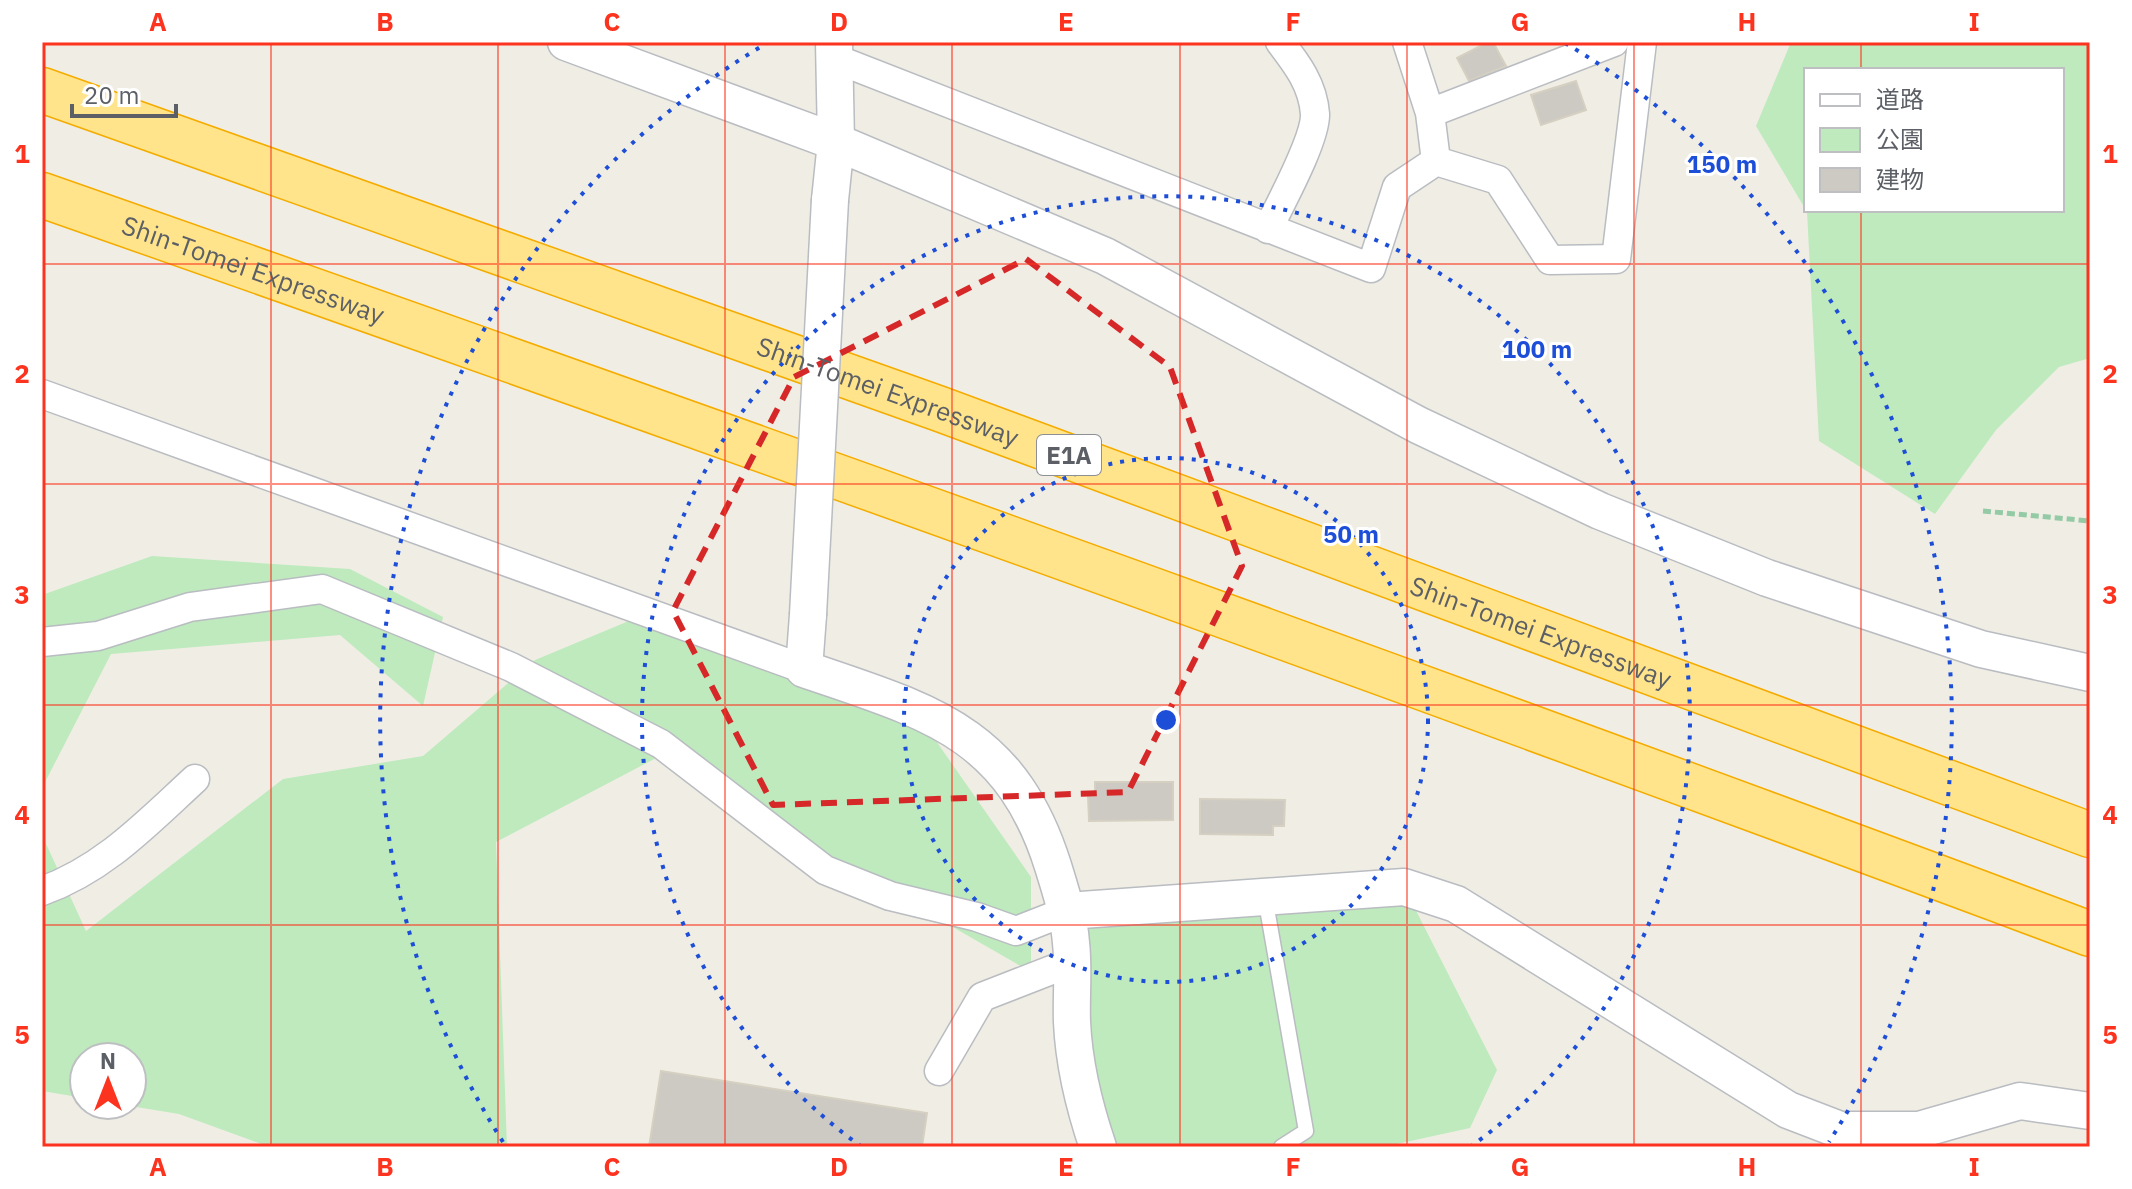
<svg xmlns="http://www.w3.org/2000/svg" width="2132" height="1189" font-family="'IBM Plex Sans','Noto Sans JP',sans-serif">
<style>
.green{fill:#beeabe;fill-rule:evenodd}
.building{fill:#cdcac3;stroke:#d5d0c1;stroke-width:2}
.lines{fill:none;stroke-linecap:round;stroke-linejoin:round}
.service-casing{stroke:#b9bcc1;stroke-width:17}
.minor-casing{stroke:#b9bcc1;stroke-width:31}
.tertiary-casing{stroke:#b9bcc1;stroke-width:39}
.motorway-casing{stroke:#f4ac00;stroke-width:47}
.path{stroke:#94caa5;stroke-width:5;stroke-dasharray:8 4;stroke-linecap:butt}
.service{stroke:#fff;stroke-width:14}
.minor{stroke:#fff;stroke-width:28}
.tertiary{stroke:#fff;stroke-width:36}
.motorway{stroke:#ffe48c;stroke-width:44}
.tertiary-bridge-casing{stroke:#b9bcc1;stroke-width:39;stroke-linecap:butt}
.tertiary-bridge{stroke:#fff;stroke-width:36}
.marked{fill:none;stroke:#d62828;stroke-width:6;stroke-dasharray:16 10;stroke-linejoin:round}
.grid{fill:none;stroke:#fc331e;stroke-width:2;stroke-opacity:0.55}
.ring{fill:none;stroke:#1d4ed8;stroke-width:4;stroke-dasharray:4 8}
.labels{text-anchor:middle;dominant-baseline:central;stroke-width:6;stroke-linejoin:round;paint-order:stroke}
.shield{fill:#fff;stroke:#8d9094;stroke-width:2}
.shield-label{font-size:24px;font-weight:bold;fill:#5c6066}
.street-label{font-size:26px;fill:#5c6066;stroke:#fff}
.centre{fill:#1d4ed8;stroke:#fff;stroke-width:4}
.ring-label{font-size:24px;text-anchor:middle;font-weight:bold;fill:#1d4ed8;stroke:#fff;stroke-width:6;stroke-linejoin:round;paint-order:stroke}
.neatline{fill:none;stroke:#fc331e;stroke-width:3}
.grid-label{font-size:26px;text-anchor:middle;font-weight:bold;fill:#fc331e}
</style>
<rect width="100%" height="100%" fill="#f0eee4"/>
<!-- green -->
<path class="green" d="M1791,42H2090V358L2059,367L1996,430L1935,514L1819,441L1807,212L1756,126ZM1806,70H2062V210H1806Z
M152,556L350,569L443,617L423,706L340,635L111,654L42,788V595Z
M648,613L934,738L1031,877V972L937,918L869,885L679,746L496,842L507,1147H270L179,1114L124,1105H132V1057H84V1098L42,1091V835L86,931L283,779L423,756L535,660Z
M1404,887L1497,1070L1470,1128L1383,1147H1110L1080,1089L1067,911Z"/>
<!-- building -->
<path class="building" d="M1488,42H1493L1506,66L1469,81L1457,58Z
M1576,81L1586,110L1541,125L1531,95Z
M1095,782H1173V820L1089,821L1088,796H1095Z
M1200,799L1285,800L1284,826H1273V835L1200,834Z
M661,1071L927,1113L922,1147H649Z"/>
<g class="lines">
<defs>
<path id="service" d="M1265,897L1306,1131L1281,1147"/>
<path id="minor" d="M1407,42L1430,113L1436,161
M836,59L1371,268L1397,187L1436,161L1498,180L1550,260L1616,259L1642,42
M1430,113L1614,42
M1268,229C1280,204 1316,139 1315,114C1313,85 1297,64 1280,42
M42,394L804,669
M42,642L98,636L190,607L322,589L511,667L661,744L825,870L890,896L977,917L1016,931L1067,911
M42,891C104,869 147,823 195,779
M939,1071L982,997L1072,962"/>
<path id="tertiary" d="M566,42L836,142L1105,256L1418,425L1600,511L1767,578L1981,649L2090,673
M830,200L836,142L834,42
M808,615L804,669C926,711 1010,730 1053,866C1061,892 1069,916 1071,943C1074,969 1071,996 1072,1022C1074,1066 1084,1106 1098,1147
M1067,911L1404,887L1456,904L1788,1110L1840,1130H1919L2020,1101L2090,1111"/>
<g id="motorway">
<path id="s1" d="M42,90L940,409L2090,835"/>
<path id="s2" d="M42,195C727,435 1410,680 2090,934"/>
</g>
</defs>
<!-- service casing -->
<use href="#service" class="service-casing"/>
<!-- minor casing -->
<use href="#minor" class="minor-casing"/>
<!-- tertiary casing -->
<use href="#tertiary" class="tertiary-casing"/>
<!-- motorway casing -->
<use href="#motorway" class="motorway-casing"/>
<!-- path -->
<path class="path" d="M1983,511L2090,521"/>
<!-- service -->
<use href="#service" class="service"/>
<!-- minor -->
<use href="#minor" class="minor"/>
<!-- tertiary -->
<use href="#tertiary" class="tertiary"/>
<!-- motorway -->
<use href="#motorway" class="motorway"/>
<defs>
<path id="tertiary-bridge" d="M808,615L830,200"/>
</defs>
<!-- tertiary-bridge casing -->
<use href="#tertiary-bridge" class="tertiary-bridge-casing"/>
<!-- tertiary-bridge -->
<use href="#tertiary-bridge" class="tertiary-bridge"/>
</g>
<!-- marked area -->
<path class="marked" d="M1026,259L1170,367L1242,566L1128,792L773,805L673,611L794,377Z"/>
<!-- grid -->
<path class="grid" d="M271,42V1147M498,42V1147M725,42V1147M952,42V1147M1180,42V1147M1407,42V1147M1634,42V1147M1861,42V70M1861,210V1147M42,264H2090M42,484H2090M42,705H2090M42,925H2090"/>
<!-- distance rings -->
<g class="ring">
<circle cx="1166" cy="720" r="262"/>
<path d="M862 1147A524 524 0 1 1 1470 1147"/>
<path d="M503 1142A786 786 0 0 1 767 43M1565 43A786 786 0 0 1 1829 1142"/>
</g>
<g class="labels">
<!-- shield labels -->
<rect class="shield" x="1037" y="435" width="64" height="40" rx="6"/>
<g class="shield-label">
<text x="1069" y="455">E1A</text>
</g>
<!-- street labels -->
<g class="street-label">
<text stroke="none"><textPath href="#s2" startOffset="224">Shin-Tomei Expressway</textPath></text>
<text stroke="none"><textPath href="#s1" startOffset="898">Shin-Tomei Expressway</textPath></text>
<text stroke="none"><textPath href="#s1" startOffset="1594">Shin-Tomei Expressway</textPath></text>
</g>
</g>
<circle cx="1166" cy="720" r="12" class="centre"/>
<g class="ring-label">
<text x="1722" y="173">150 m</text>
<text x="1537" y="358">100 m</text>
<text x="1351" y="543">50 m</text>
</g>
<!-- border -->
<rect width="2132" height="1189" fill="none" stroke="#ffffff" stroke-width="88"/>
<!-- legend -->
<rect x="1804" y="68" width="260" height="144" fill="#ffffff" stroke="#bebfc2" stroke-width="2"/>
<rect x="1820" y="94" width="40" height="12" fill="#ffffff" stroke="#bebfc2" stroke-width="2"/>
<text x="1876" y="108" font-size="24" fill="#5c6066">道路</text>
<rect x="1820" y="128" width="40" height="24" fill="#beeabe" stroke="#bebfc2" stroke-width="2"/>
<text x="1876" y="148" font-size="24" fill="#5c6066">公園</text>
<rect x="1820" y="168" width="40" height="24" fill="#cdcac3" stroke="#bebfc2" stroke-width="2"/>
<text x="1876" y="188" font-size="24" fill="#5c6066">建物</text>
<!-- north arrow -->
<g transform="translate(108 1081)"><circle r="38" fill="#ffffff" stroke="#bebfc2" stroke-width="2"/>
<path d="M0-6L14 30L0 20L-14 30Z" fill="#fc331e"/>
<text y="-12" font-size="22" font-weight="bold" text-anchor="middle" fill="#5c6066">N</text>
</g>
<!-- scale -->
<path d="M72 104v12h104v-12" fill="none" stroke="#5c6066" stroke-width="4"/>
<text x="84" y="104" font-size="24" fill="#5c6066" stroke="#ffffff" stroke-width="6" paint-order="stroke">20 m</text>
<rect x="44" y="44" width="2044" height="1101" class="neatline"/>
<g class="grid-label">
<text x="158" y="31">A</text>
<text x="385" y="31">B</text>
<text x="612" y="31">C</text>
<text x="839" y="31">D</text>
<text x="1066" y="31">E</text>
<text x="1293" y="31">F</text>
<text x="1520" y="31">G</text>
<text x="1747" y="31">H</text>
<text x="1974" y="31">I</text>
<text x="22" y="163">1</text>
<text x="2110" y="163">1</text>
<text x="22" y="383">2</text>
<text x="2110" y="383">2</text>
<text x="22" y="604">3</text>
<text x="2110" y="604">3</text>
<text x="22" y="824">4</text>
<text x="2110" y="824">4</text>
<text x="22" y="1044">5</text>
<text x="2110" y="1044">5</text>
<text x="158" y="1176">A</text>
<text x="385" y="1176">B</text>
<text x="612" y="1176">C</text>
<text x="839" y="1176">D</text>
<text x="1066" y="1176">E</text>
<text x="1293" y="1176">F</text>
<text x="1520" y="1176">G</text>
<text x="1747" y="1176">H</text>
<text x="1974" y="1176">I</text>
</g>
</svg>
